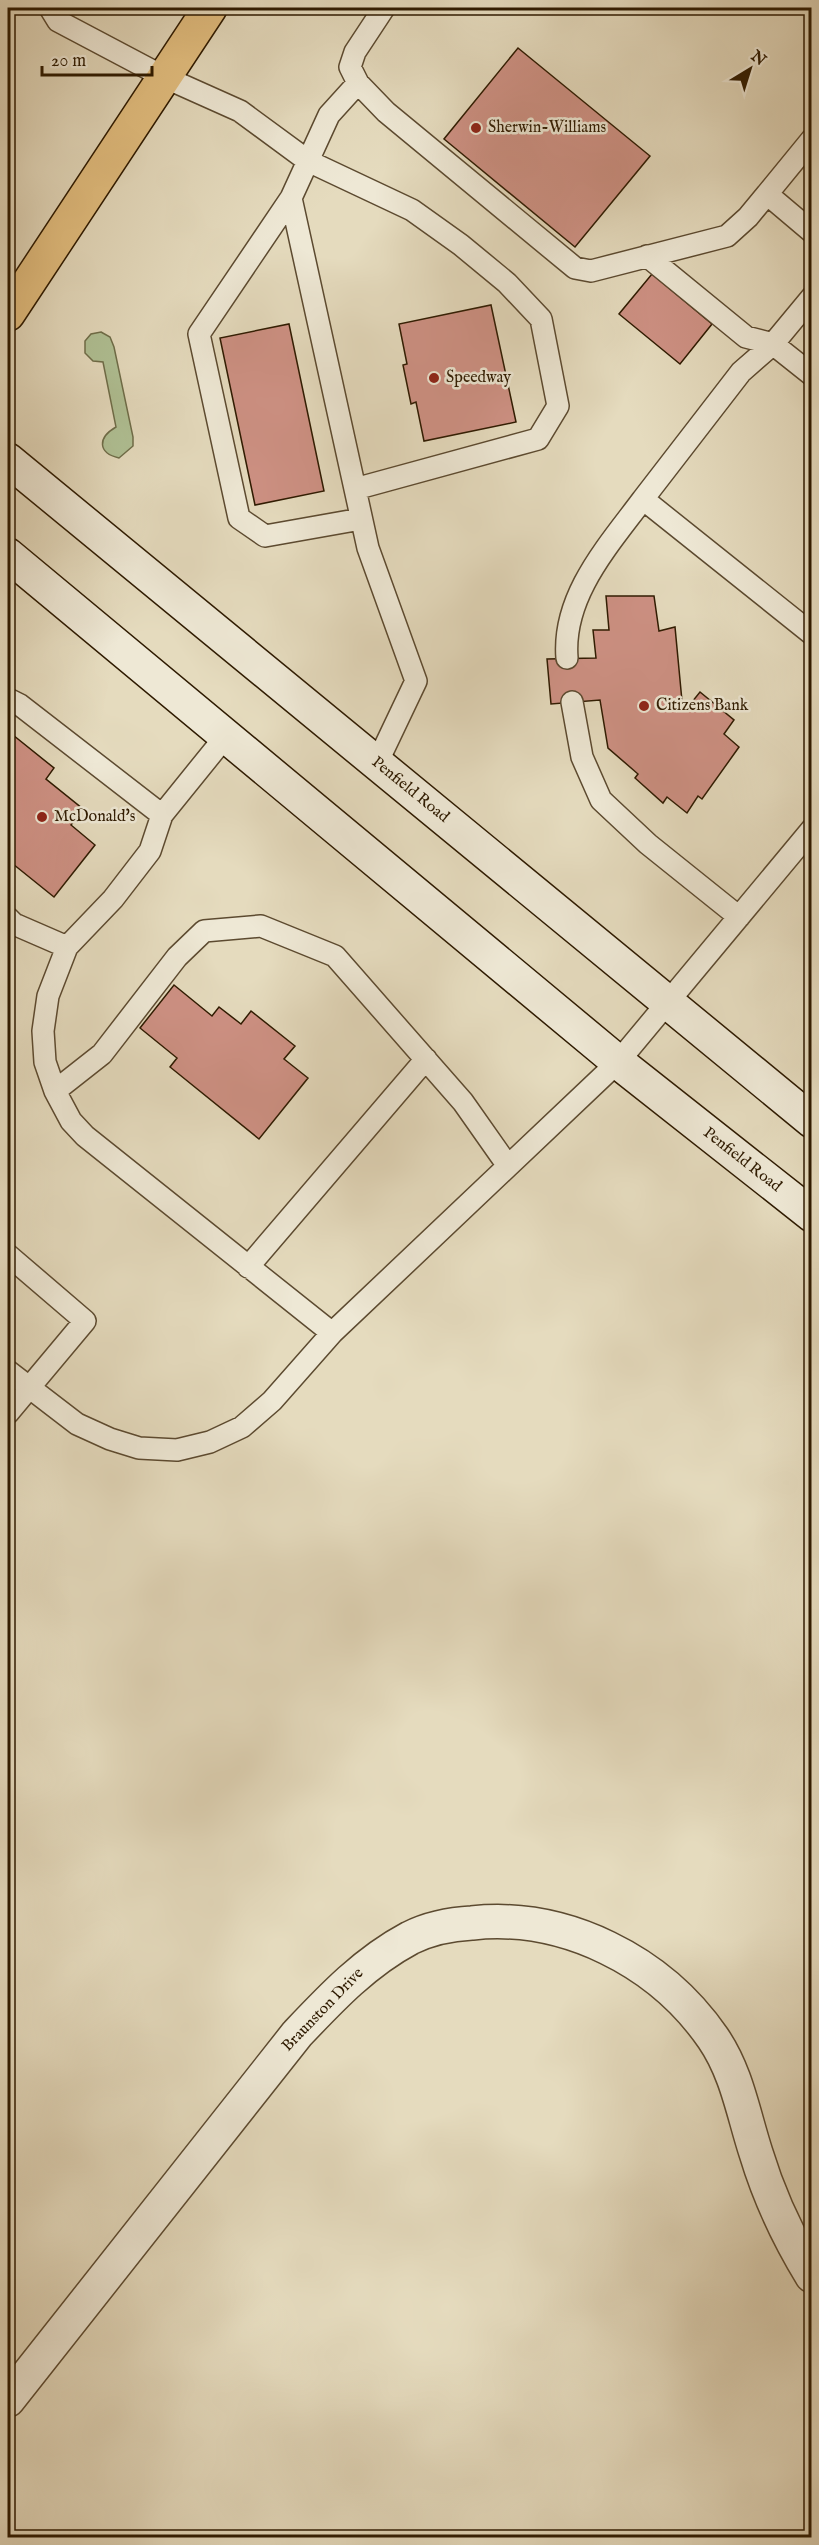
<svg xmlns="http://www.w3.org/2000/svg" width="819" height="2545" font-family="'IM FELL English',serif">
<style>
.green{fill:#b0c195;stroke:#6f6e4a;stroke-width:1.5}
.building{fill:#ce9184;stroke:#2e1a00;stroke-width:1.5}
.lines{fill:none;stroke-linecap:round;stroke-linejoin:round}
.lane-casing{stroke:#5c4a30;stroke-width:24}
.street-casing{stroke:#5c4a30;stroke-width:36}
.secondary-casing{stroke:#2e1a00;stroke-width:36}
.primary-casing{stroke:#2e1a00;stroke-width:36}
.lane{stroke:#eee8d5;stroke-width:21}
.street{stroke:#eee8d5;stroke-width:33}
.secondary{stroke:#eee8d5;stroke-width:33}
.primary{stroke:#e2be7f;stroke-width:33}
.poi-dot{fill:#8f2418;stroke:#eee8d5;stroke-width:2}
.labels{text-anchor:middle;dominant-baseline:central;stroke-width:5;stroke-linejoin:round;paint-order:stroke}
.poi-label{font-size:16px;fill:#2e1a00;stroke:#eee8d5;text-anchor:start}
.street-label{font-size:16px;fill:#2e1a00;stroke:#eee8d5}
</style>
<rect width="100%" height="100%" fill="#e5dbbe"/>
<filter id="stains"><feTurbulence type="fractalNoise" baseFrequency=".00333" numOctaves="4"/><feColorMatrix values="0 0 0 0 .2 0 0 0 0 .09 0 0 0 0 .02 0 0 0 .5 -.17"/></filter>
<radialGradient id="worn" r=".72"><stop offset=".6" stop-color="#630" stop-opacity="0"/><stop offset="1" stop-color="#630" stop-opacity=".3"/></radialGradient>
<!-- green -->
<path class="green" d="M101,332L110,337L114,347L133,437V446L119,458C98,453 97,438 116,427L103,362L93,361L85,353V341L91,334Z"/>
<!-- building -->
<path class="building" d="M518,48L650,156L575,247L444,139Z
M652,274L712,324L680,364L619,314Z
M491,305L516,422L424,441L416,402L411,404L403,365L407,364L399,324Z
M289,324L324,491L255,505L220,338Z
M606,596H654L659,631L675,627L682,701L688,707L700,692L734,720L724,734L739,747L702,799L698,796L687,813L667,797L663,803L635,778L638,774L608,748L600,700L551,704L547,659L596,658L593,630H609Z
M8,731L54,768L46,779L83,809L71,825L95,845L54,897L8,860Z
M174,985L212,1016L219,1007L241,1024L251,1011L295,1046L284,1059L308,1078L259,1139L170,1067L177,1058L140,1028Z"/>
<g class="lines">
<defs>
<path id="lane" d="M50,8L58,21L164,77L240,111L308,161L412,210L461,245L507,283L541,319L558,406L538,439L355,489
M358,83L386,112L575,268L591,271L727,236L748,217L767,194
M812,139L767,194L812,232
M291,198L199,334L239,518L265,536L361,519
M647,256L746,337L773,344L812,375
M812,297L773,344L741,372L643,499L812,634
M567,658C562,596 608,546 643,499
M8,699L20,705L162,815
M572,702L582,757L601,800L648,844L739,917
M225,737L162,815L150,851L113,899L67,947L48,996L43,1031L45,1062L55,1091L71,1121L85,1136L332,1333
M377,763L416,681L368,548L291,198L329,115L358,83L350,67L355,52L384,8
M8,918L14,924L67,947
M55,1091L102,1054L177,957L204,931L261,926L335,956L463,1102L508,1166
M8,1255L85,1321L8,1413
M248,1267L426,1059
M8,1371L77,1424L110,1439L139,1448L177,1450L210,1442L242,1427L272,1401L332,1333L618,1062L812,829"/>
<path id="street" d="M8,2400L297,2034C332,1997 365,1962 410,1938C428,1929 452,1924 472,1923C565,1913 660,1961 713,2038C737,2073 743,2113 756,2153C769,2196 788,2237 812,2276"/>
<path id="secondary" d="M8,460L812,1121
M8,555L618,1062L812,1215"/>
<path id="primary" d="M8,314L210,8"/>
</defs>
<!-- lane casing -->
<use href="#lane" class="lane-casing"/>
<!-- street casing -->
<use href="#street" class="street-casing"/>
<!-- secondary casing -->
<use href="#secondary" class="secondary-casing"/>
<!-- primary casing -->
<use href="#primary" class="primary-casing"/>
<!-- lane -->
<use href="#lane" class="lane"/>
<!-- street -->
<use href="#street" class="street"/>
<!-- secondary -->
<use href="#secondary" class="secondary"/>
<!-- primary -->
<use href="#primary" class="primary"/>
</g>
<!-- markers -->
<g class="poi-dot">
<circle cx="476" cy="128" r="6"/>
<circle cx="434" cy="378" r="6"/>
<circle cx="644" cy="706" r="6"/>
<circle cx="42" cy="817" r="6"/>
</g>
<g class="labels">
<!-- poi labels -->
<g class="poi-label">
<text x="488" y="128">Sherwin-Williams</text>
<text x="446" y="378">Speedway</text>
<text x="656" y="706">Citizens Bank</text>
<text x="54" y="817">McDonald's</text>
</g>
<!-- street labels -->
<g class="street-label">
<text transform="translate(410 790) rotate(39)">Penfield Road</text>
<text transform="translate(742 1160) rotate(38)">Penfield Road</text>
<text transform="translate(323 2010) rotate(-46)">Braunston Drive</text>
</g>
</g>
<!-- margin -->
<rect width="819" height="2545" fill="none" stroke="#e5dbbe" stroke-width="30"/>
<rect x="9" y="9" width="801" height="2527" fill="none" stroke="#2e1a00" stroke-width="3"/>
<rect x="15" y="15" width="789" height="2515" fill="none" stroke="#2e1a00" stroke-width="1.5"/>
<!-- north arrow -->
<g transform="translate(750 69) rotate(38)" stroke="#eee8d5" stroke-width="4.5" paint-order="stroke">
<path d="M0-4.5L10 22L0 15L-10 22Z" fill="#2e1a00"/>
<text y="-9" font-size="16" font-weight="bold" text-anchor="middle" fill="#2e1a00">N</text>
</g>
<!-- scale -->
<path d="M42 66v9h110v-9" fill="none" stroke="#2e1a00" stroke-width="3"/>
<text x="51" y="66" font-size="18" fill="#2e1a00" stroke="#eee8d5" stroke-width="4.5" paint-order="stroke">20 m</text>
<rect width="100%" height="100%" filter="url(#stains)"/>
<rect width="100%" height="100%" fill="url(#worn)"/>
</svg>
